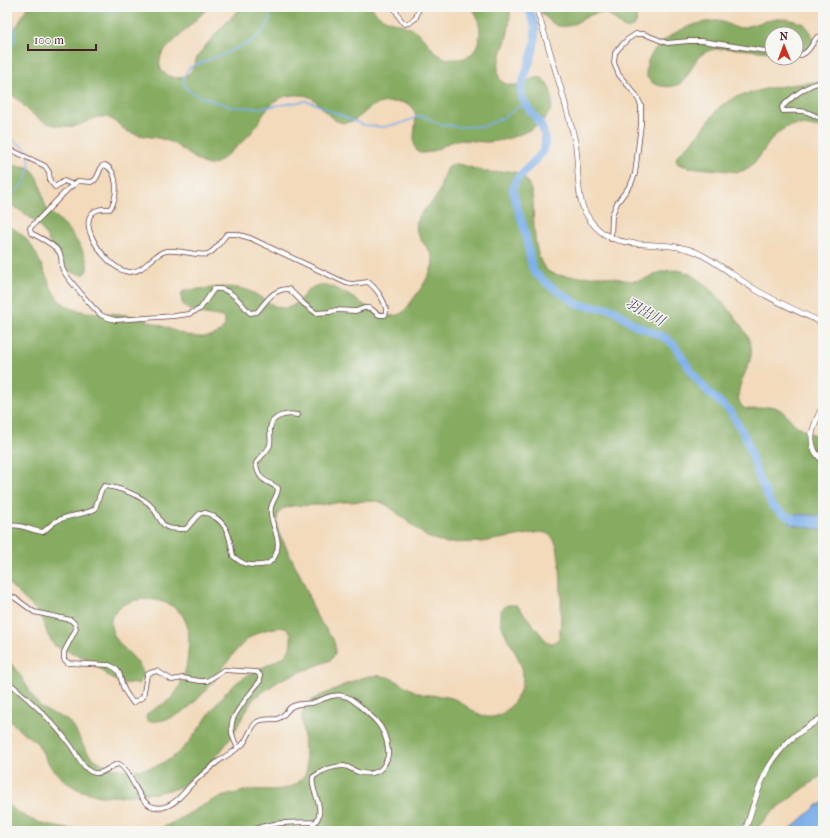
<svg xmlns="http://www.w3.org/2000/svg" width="830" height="838" font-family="'IM FELL French Canon','Noto Serif JP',serif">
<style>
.forest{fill:#86ac62;stroke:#686646}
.water{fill:#7cafe9;stroke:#63678a}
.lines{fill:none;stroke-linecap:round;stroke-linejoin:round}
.stream{stroke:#7cafe9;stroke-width:1.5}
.river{stroke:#7cafe9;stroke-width:8}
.minor-casing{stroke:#633b41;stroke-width:5.5}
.tertiary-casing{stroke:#633b41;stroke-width:6}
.minor{stroke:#fff;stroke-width:4}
.tertiary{stroke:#fff;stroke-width:5}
.labels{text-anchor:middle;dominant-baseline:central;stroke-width:3;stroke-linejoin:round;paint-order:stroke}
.water-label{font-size:14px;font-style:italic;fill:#5c516e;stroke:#f6f6f2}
</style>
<rect width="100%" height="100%" fill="#f6f6f2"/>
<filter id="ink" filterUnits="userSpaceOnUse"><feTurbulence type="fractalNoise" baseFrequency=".025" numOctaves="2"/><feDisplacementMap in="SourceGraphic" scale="8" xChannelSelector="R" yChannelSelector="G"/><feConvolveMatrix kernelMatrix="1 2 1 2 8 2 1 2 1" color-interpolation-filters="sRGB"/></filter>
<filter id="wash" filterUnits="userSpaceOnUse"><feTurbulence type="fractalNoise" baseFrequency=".012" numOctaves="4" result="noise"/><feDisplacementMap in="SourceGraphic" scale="16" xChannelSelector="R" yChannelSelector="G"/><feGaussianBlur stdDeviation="0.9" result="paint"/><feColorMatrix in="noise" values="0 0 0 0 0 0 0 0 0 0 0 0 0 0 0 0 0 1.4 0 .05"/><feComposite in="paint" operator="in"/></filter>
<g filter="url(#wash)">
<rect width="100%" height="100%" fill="#f2dabb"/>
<!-- forest -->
<path class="forest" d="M27,7H209L162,53C160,59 158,66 162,71C167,77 178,80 185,76C193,73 194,63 198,56C210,38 227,23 241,7H372C378,22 401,22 414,30C426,37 431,52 443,57C449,60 461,60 467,57C477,53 482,34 479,25C478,19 475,13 473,7H510C510,15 510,23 508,32C506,46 485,81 510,85C521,87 530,76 542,78C549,84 552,93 552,102C553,126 507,142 487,142C476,142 467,139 456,141C441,143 438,154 419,153C406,142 424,115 410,105C407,103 401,102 398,102C389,102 380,102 371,107C364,112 358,120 349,122C331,127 323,104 310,97C304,94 294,95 286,96C268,101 262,118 252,132C246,139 221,162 212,165C203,168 180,145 168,141C156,136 138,137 127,131C119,126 114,118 105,117C94,115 87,123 76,126C72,127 66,126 61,126C33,123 27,105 7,91V36L17,26Z
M539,7H638L637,10L636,24C623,38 616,14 603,13C584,10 569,40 548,19C543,15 540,13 539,7Z
M777,19H788L803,23C810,29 816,39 813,48L796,52V34H772V52C756,51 726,46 711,50C691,56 694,72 681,83C672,90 647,87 646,73C645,42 691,20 719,21C726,22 731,27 738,28C746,28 752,24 759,23C765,21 771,20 777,19Z
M813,82H823V128C813,128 805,124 795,125C766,129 765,165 739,172L688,167L678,164L676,160L677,156L701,132L718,108L735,97L769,88Z
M454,164C466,164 475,170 487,172C493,173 500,172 506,171C525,171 530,183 533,199C534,217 532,264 551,273C562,278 587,276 599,276C613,276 627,283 641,280C646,279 650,276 655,274C665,270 680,268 690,274C707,283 741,320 748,338C751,343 752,350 751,356C749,370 732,391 741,405C748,415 765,404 775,407C785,411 789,419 796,425C804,431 814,435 823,438V774L772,812L754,831H151C180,824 202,800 232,794C238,792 244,791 250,790C271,788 296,796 307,770L302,718C303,702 315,698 329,692C345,685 364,673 383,676C397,678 408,690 422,694C432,696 442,695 452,698C463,702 472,712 483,716C501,722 516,703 521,688C531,659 498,639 500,611L507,605H517L547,642L552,643L559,639C562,622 563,553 554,540C551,535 547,533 541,532L481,542L445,543L427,537L387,505L378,501L343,502L319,505L292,506L282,509L278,514L277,521L278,531L302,579L317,617L333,639L335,645V653L331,660L280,680L253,699L230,739L220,752L201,772L179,788L156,793L118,796H100L79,790L66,782L52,769L37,743L18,729L7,716V659C13,666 20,674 25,683C30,691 33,699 40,706C48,714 63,715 71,724C78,732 81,744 88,753C108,774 145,775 170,759C198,741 209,705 235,684C246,675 259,669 272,663C277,660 283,658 287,653C292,647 291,640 291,633C286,627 282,627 275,628C242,631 228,664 209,687C200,697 189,709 177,715C168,720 157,722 148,721L146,718L147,714C155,707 167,704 174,695C183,684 187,667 188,653C189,642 190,630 185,620C175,597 132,592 116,611C113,614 110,619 111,624C112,647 141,655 144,677L138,684L120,683L111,678L88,659L55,646L48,636L43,620L35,609L7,582V226C31,234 39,260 48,280C51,288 54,295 60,301C75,315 100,312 119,314C131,316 143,319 154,323C170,328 185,337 201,337C212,337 229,332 224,318C211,312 176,317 182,292L187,290C205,289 226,285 244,289C257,292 272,309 285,308C302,307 304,283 325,285C347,287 382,327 402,313C408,308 412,300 417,294C422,287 433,270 433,261C432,250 420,242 417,232C413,213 431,207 438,194C444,182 440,170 454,164Z
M10,166C16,166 26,165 31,169C42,177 41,198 47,209C50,213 55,216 59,219C68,229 96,261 85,274C58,277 54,242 39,226C30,216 17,209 7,201V168Z
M7,804C33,826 58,828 90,831H7Z"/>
<!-- water -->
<path class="water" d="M794,514L821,516L823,515V530L789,524Z
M823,803V831H788L818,805Z"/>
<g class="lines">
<!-- stream -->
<path class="stream" d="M74,7C92,14 125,10 143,7
M267,7L269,11L270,20L264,31L252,41L222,55L190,67L184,76V85L187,89L194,94L231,107L261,108L305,101L311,102L363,125L383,127L402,123L417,117L422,116L443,125L460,127L484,126L501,119L518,107L526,105
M7,54C20,41 15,22 7,7
M7,137C13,140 24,146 27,151C35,166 24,193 7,194"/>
<!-- river -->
<path class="river" d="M528,7L535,26V40L533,51L521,88L523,99L526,105L541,125L545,136V145L542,153L516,180L513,188L515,200L524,228L532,267L535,273L550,286L579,305L613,309L635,325L666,338L674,345L695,377L709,393L730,411L746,438L760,481L773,507L787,516L801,521"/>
</g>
</g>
<g filter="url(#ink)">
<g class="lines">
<defs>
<path id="minor" d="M394,7L399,17L404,24L409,23L416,18L419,7
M796,55C807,57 811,45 817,37H823
M823,82C807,84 793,96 782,107L783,111C803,110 806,110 823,120
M7,148L45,166L49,172L50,181L55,187L64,181L74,185
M105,165C119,172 118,197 110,209C63,205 104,270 129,272C144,273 152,254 166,251C180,249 198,257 208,254C217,250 221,240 227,234H236L250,238L346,283L352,284L368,282C375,287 390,306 385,315H379L370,308H364L356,311L336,310L330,312L316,313L304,304L289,289C272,289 267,301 257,312L250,313C240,302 230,287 214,289L200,309L189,314L174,316L116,320C111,319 106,318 101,315C94,309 67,278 63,270C60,264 63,257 59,252C53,243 40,238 31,233L30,228L69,188L78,181L91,182L95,180L97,177L102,166Z
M611,239L612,215L617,203L631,184L635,174L641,124V105L636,95L619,75L614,63L615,53L618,49L628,39L636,34H644L667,43L689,41H702L772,52
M7,527C18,522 31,531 43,532C47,529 51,524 55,522C67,514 83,516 95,509L101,491L104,486C118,487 143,496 152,507C157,512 159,521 165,526C170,530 180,529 186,529C190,525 196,516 201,513C205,512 210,514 213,516C229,525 230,540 233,556C242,564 248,566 260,565C267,565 272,562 275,556C284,539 268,523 271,508C272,501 278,496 278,488C265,480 258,480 256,463C260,457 268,451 270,445C271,440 270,434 270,429C271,415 287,413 298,415
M7,595L15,598L34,612L71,620L75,624L76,629L64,652V659L68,663L109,665C123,670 119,678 124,689C126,694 130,698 133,703L143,697L147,675L150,673L157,671L172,680L183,678L200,681H207L224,670L257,672L260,675V681C253,690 233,713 232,723C230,732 234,741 238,748
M7,681C30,700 53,721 71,746C77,754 84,772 95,773C103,775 110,765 119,764C136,774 137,813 164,807C177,804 185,790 194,782C202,774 211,767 220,760C227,755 235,751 242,745C249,738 250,727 257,722C263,718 271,720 277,719C284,717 286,711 291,707C297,703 305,704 312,703C322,700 333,693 344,696C354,698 367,713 375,720C383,728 387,739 388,750C389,755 387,760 384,765C379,774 367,775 358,772C353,770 349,767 344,766C332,766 322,770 313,777C310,790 322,801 319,815C318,821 312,825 310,831
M251,831C271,821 294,823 315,822"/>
<path id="tertiary" d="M536,7C550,51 564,96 575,141C579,161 576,195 585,212C610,259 657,236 696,252C718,262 737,279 758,291C779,303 801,313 823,323
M823,406C813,425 804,445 823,461
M745,831C757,795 762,767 790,740C800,731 812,724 823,717"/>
</defs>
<!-- minor casing -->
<use href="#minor" class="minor-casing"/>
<!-- tertiary casing -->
<use href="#tertiary" class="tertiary-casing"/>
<!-- minor -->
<use href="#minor" class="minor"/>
<!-- tertiary -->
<use href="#tertiary" class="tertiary"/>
</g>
</g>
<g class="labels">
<!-- water labels -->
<g class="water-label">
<text transform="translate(645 312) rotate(29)">羽出川</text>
</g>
</g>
<!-- margin -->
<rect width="830" height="838" fill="none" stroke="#f6f6f2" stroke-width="24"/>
<!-- north arrow -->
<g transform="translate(784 46) rotate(359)"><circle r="19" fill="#f6f6f2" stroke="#b1a0a2"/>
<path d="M0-3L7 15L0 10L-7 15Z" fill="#c8321e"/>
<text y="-6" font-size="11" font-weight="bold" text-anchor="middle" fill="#4a1f2b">N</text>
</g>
<!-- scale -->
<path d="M28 44v6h68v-6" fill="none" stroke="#4a1f2b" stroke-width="2"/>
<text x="34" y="44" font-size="12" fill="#4a1f2b" stroke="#f6f6f2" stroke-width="3" paint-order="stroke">100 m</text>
</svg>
